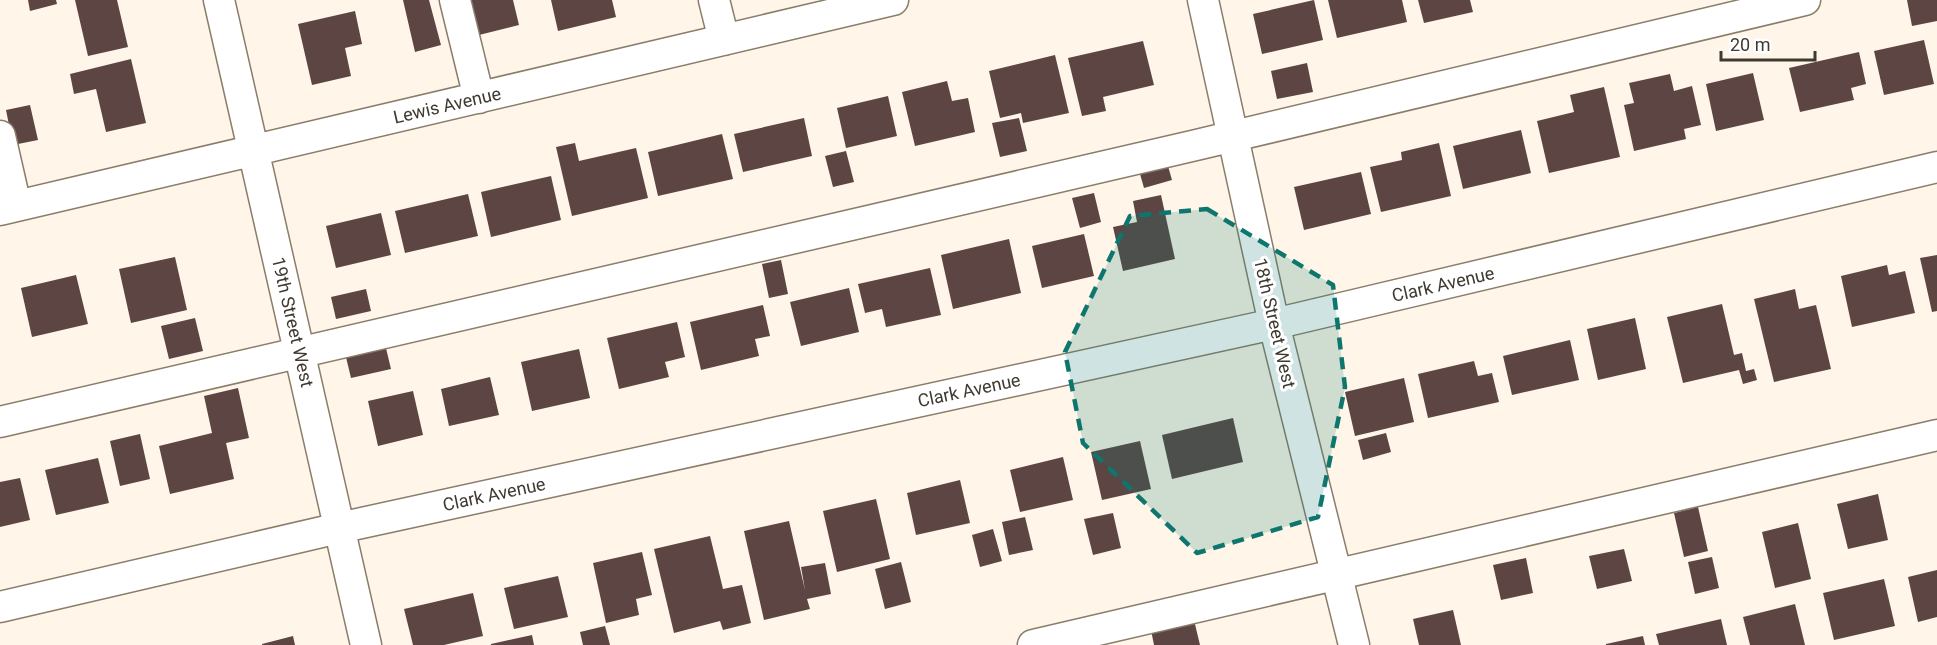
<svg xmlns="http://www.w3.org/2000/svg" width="1937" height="645" font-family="Roboto,sans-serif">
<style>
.building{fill:#5c4543}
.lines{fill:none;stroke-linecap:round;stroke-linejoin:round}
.minor-casing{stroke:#8a7d69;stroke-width:33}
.minor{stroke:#fff;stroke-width:30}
.marked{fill:#0f766e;fill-opacity:0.2;stroke:#0f766e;stroke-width:4.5;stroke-dasharray:12 8;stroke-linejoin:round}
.labels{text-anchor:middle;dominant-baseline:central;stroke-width:6;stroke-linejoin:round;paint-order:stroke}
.street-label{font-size:18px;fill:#3f3a31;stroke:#fff}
</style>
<rect width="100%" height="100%" fill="#fff6e9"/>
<!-- building -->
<path class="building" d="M28,0H56L57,4L30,11Z
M75,0H117L128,47L88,56Z
M403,0H429L441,45L415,52Z
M467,0H513L519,25L475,36Z
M551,0H612L616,17L558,31Z
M1314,0L1323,40L1262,54L1253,14Z
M1328,0H1402L1407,22L1337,38Z
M1418,0H1470L1473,12L1424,23Z
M1907,0H1937V21L1912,26Z
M355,11L362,44L345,48L351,76L312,85L298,24Z
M1924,40L1934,84L1884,95L1874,51Z
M1143,41L1154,85L1103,97L1106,111L1082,116L1068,58Z
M1859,52L1866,84L1851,88L1854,100L1800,112L1789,68Z
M1055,55L1069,113L1023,123L1021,113L1000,118L989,71Z
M131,59L146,123L106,132L96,89L74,94L70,74Z
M1307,63L1313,92L1277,99L1271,71Z
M1753,73L1764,120L1716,131L1706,84Z
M1670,74L1674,91L1692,86L1701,125L1684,129L1686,139L1634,151L1624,105L1634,103L1629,83Z
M947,81L952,101L968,98L975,132L915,146L902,92Z
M1604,87L1620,157L1549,173L1537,121L1574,112L1570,95Z
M888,96L897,136L846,148L837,108Z
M30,105L38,140L13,145L6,110Z
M804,118L812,156L743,172L734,134Z
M1019,118L1027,151L1000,157L992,123Z
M1521,130L1531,173L1463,189L1453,146Z
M722,134L733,179L658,196L648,152Z
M575,143L579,161L636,148L648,198L572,216L556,147Z
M1439,143L1451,196L1381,212L1370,167L1402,160L1401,152Z
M846,151L854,182L833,187L825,156Z
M1166,159L1172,180L1144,188L1138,167Z
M1361,172L1371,214L1304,230L1294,187Z
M551,176L561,220L491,237L481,192Z
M1094,193L1101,222L1080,228L1072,198Z
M468,194L478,236L405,253L395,211Z
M1161,195L1175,259L1123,271L1113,227L1137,222L1133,201Z
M381,213L391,255L336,268L326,226Z
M1084,234L1094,276L1042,288L1032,246Z
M1009,239L1021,293L953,309L941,255Z
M1937,255V311L1932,312L1920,258Z
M175,257L187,310L131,323L119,269Z
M781,260L788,294L769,298L762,264Z
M1887,265L1889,275L1905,271L1915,313L1852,327L1841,276Z
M930,268L941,315L886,327L882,309L865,313L858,284Z
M76,275L88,324L32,337L21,288Z
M849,288L859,332L801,346L790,302Z
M366,289L371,311L336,319L331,297Z
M1795,289L1799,309L1816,305L1831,369L1774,382L1754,299Z
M1722,304L1734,355L1742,353L1746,371L1754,369L1757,380L1743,384L1739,370L1683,383L1667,317Z
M763,305L770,336L755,339L759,356L701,370L690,322Z
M195,318L203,351L169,359L161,326Z
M1635,318L1646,369L1598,380L1587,329Z
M677,322L685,357L665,362L669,377L619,389L607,338Z
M1570,340L1579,380L1512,395L1503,356Z
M385,344L391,369L351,378L345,353Z
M579,349L590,398L532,411L521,362Z
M1474,361L1478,376L1492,373L1499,402L1428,418L1418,374Z
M490,377L499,415L449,426L441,389Z
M1404,378L1414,422L1355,436L1345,392Z
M238,388L249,438L226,443L234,479L170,494L159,446L212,433L204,396Z
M413,391L423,435L378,446L368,401Z
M1233,418L1243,462L1172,479L1162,435Z
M1386,433L1391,452L1363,460L1358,440Z
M140,434L150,479L120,486L110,441Z
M1140,441L1151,489L1102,500L1091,452Z
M1063,457L1073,500L1020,512L1010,470Z
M98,458L109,503L56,515L45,470Z
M20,478L30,520L0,527V482Z
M960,480L970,523L916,535L907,493Z
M1878,494L1888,540L1848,549L1837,504Z
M876,499L890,559L837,572L823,511Z
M1698,507L1708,551L1684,557L1674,513Z
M1113,513L1121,548L1093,555L1084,519Z
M1025,517L1033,550L1009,555L1002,522Z
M789,521L805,590L801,567L825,563L831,594L807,599L810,609L764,620L744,531Z
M1798,523L1811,579L1775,588L1762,532Z
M993,529L1002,561L980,567L972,535Z
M710,536L723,589L742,585L751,623L723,630L720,621L674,633L654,549Z
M1624,549L1632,581L1597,589L1589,556Z
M642,552L652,595L636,599L639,615L606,623L593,563Z
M1712,557L1719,588L1695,594L1688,562Z
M1526,558L1533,593L1501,600L1493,565Z
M901,562L911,602L885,609L875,569Z
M1937,570V617L1918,622L1908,577Z
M558,576L568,617L514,629L504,588Z
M1884,579L1895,626L1834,640L1823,593Z
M473,593L483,636L444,645H413L404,609Z
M1795,604L1805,645H1750L1743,617Z
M1453,610L1461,645H1419L1413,619Z
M1721,619L1727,645H1659L1656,634Z
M1194,620L1200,645H1154L1151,630Z
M605,626L610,645H583L580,632Z
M532,635L534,645H491V644Z
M293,636L295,645H262V644Z
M1643,636L1645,645H1606V644Z"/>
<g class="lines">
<defs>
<path id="minor" d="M219,0L366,645
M455,0L479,98
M714,0L724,40
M1203,0L1274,324L1354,645
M0,136L16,206
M0,210L893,0
M0,422L1192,146L1805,0
M0,607L339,528L1274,324L1937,167
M1033,645L1937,435"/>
</defs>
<!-- minor casing -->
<use href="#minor" class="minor-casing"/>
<!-- minor -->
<use href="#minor" class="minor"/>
</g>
<!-- marked area -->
<path class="marked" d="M1207,209L1333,285L1345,387L1318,517L1197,553L1083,443L1065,352L1130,216Z"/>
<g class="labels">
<!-- street labels -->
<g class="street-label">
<text transform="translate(447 105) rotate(-13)">Lewis Avenue</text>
<text transform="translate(1443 284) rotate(-13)">Clark Avenue</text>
<text transform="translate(293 322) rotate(77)">19th Street West</text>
<text transform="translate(1275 323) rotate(77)">18th Street West</text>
<text transform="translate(969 390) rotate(-12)">Clark Avenue</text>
<text transform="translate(494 494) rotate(-12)">Clark Avenue</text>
</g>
</g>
<!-- scale -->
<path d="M1721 51v9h94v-9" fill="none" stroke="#3f3a31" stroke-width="3"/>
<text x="1730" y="51" font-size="18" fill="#3f3a31" stroke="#ffffff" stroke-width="4.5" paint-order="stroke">20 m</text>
</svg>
